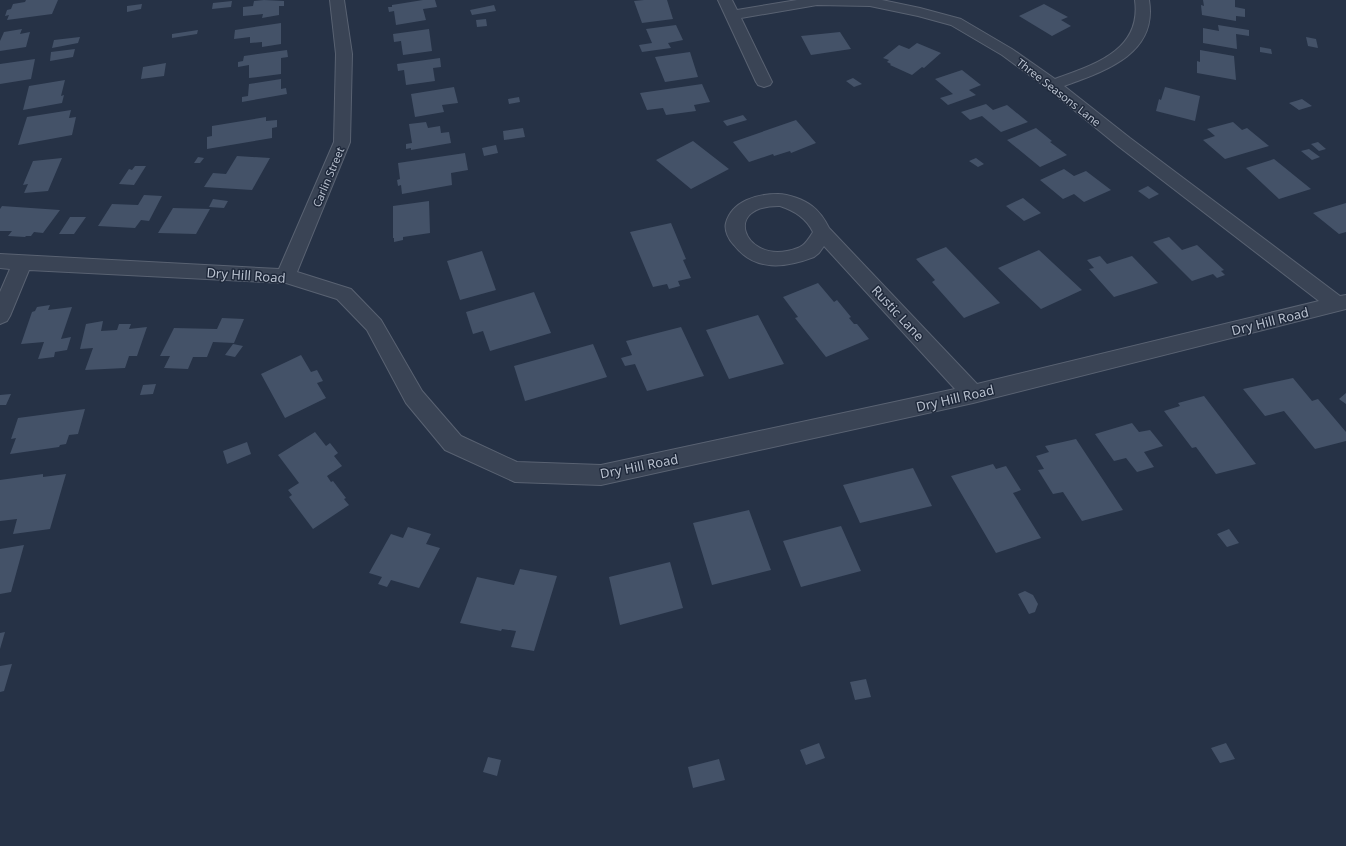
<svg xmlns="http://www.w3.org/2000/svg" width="1346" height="846" font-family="'Noto Sans',sans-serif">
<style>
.building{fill:#445268}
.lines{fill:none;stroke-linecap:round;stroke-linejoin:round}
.minor-casing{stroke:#596272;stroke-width:2}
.minor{fill:#3a4455;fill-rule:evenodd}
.labels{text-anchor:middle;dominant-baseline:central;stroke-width:3;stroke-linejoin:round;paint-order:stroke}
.far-street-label{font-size:11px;fill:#b8c0ce;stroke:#1f293b}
.street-label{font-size:13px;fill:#b8c0ce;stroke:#1f293b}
</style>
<rect width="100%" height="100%" fill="#263246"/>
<!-- building -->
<path class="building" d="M26,0H58L52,14L7,20L9,15L5,16L7,10L11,9L13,4L25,2Z
M264,0L284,1V6H279V15L262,18L263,14L243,16V7L253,6L254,1Z
M423,0H435L437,7L423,9L426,20L396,25L394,11L389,12L388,7H392V5Z
M644,0H667L673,19L642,23L634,1Z
M1203,0H1235V7L1245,9V17L1236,16V21L1202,15L1201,5L1204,6Z
M232,1L231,7L212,9L213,3Z
M142,4L141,9L127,12V6Z
M1044,4L1068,17L1061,20L1071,26L1052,36L1019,16Z
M494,5L496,11L472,15L470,10Z
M486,19L487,26L477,27L476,20Z
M281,23V44L262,47V42L250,43V37L234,39L235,30Z
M676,25L683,40L668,43L671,48L642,52L639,45L652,43L646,29Z
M1218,25L1249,30V36L1236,34L1237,49L1203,43V28L1219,31Z
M22,29L20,34L30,32L26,47L0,51V41L4,32Z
M429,29L432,51L403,55L401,41L394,42L393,34Z
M198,30L197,34L172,38V34Z
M840,32L851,49L811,55L801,36Z
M80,37L78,43L52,48L54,40Z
M1306,37L1316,39L1318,48L1308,46Z
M917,43L941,53L924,68L922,67L912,75L890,65L891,64L887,62L889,60L883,58L899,45L909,49Z
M1260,47L1271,49L1272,54L1260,52Z
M75,49L73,57L50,61L51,52Z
M287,50L288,57L281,58V74L249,78V65L238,67V62L243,61L244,56Z
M1200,50L1234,56L1236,80L1197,73V61L1200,62Z
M690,52L698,77L665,82L655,57Z
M440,58L441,67L433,68L435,81L406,85L404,70L398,71L397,64Z
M35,59L31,79L0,84V64Z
M166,63L164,76L141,79L143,67Z
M962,70L981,85L969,90L976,95L948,105L940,98L953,94L935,79Z
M853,78L862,84L854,87L846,81Z
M281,79V89L286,88L287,94L242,102V97L248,96L249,84Z
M65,80L61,96L64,95L62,103L23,110L29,86Z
M702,84L710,102L694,105L696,111L666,115L663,108L647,110L640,93Z
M454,87L458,103L442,105L444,112L415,117L411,94Z
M1165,87L1200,96L1195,121L1156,111L1159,99L1161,100Z
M519,97L520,102L509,104L508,99Z
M1302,99L1312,106L1299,110L1289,103Z
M986,104L993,110L1007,105L1028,122L1001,132L982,116L970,120L961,112Z
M71,110L69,118L76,117L72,135L18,145L27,117Z
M743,115L747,120L727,126L723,121Z
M266,117V121L277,120V127L272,128V138L207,149V137L212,136V126Z
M796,120L816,143L791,153L790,151L774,156L773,154L749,162L733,142Z
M426,122L428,128L440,126L441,133L449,132L451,143L411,150V148L406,149V144L412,143L409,124Z
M1233,122L1242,130L1247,128L1269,146L1225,159L1203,140L1215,136L1207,129Z
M523,128L525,137L504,140L503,131Z
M1036,128L1052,141L1050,142L1067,155L1040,167L1007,140Z
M693,141L729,169L691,189L656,160Z
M1318,142L1326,149L1319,151L1311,144Z
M496,145L498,153L484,156L482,148Z
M1309,149L1320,157L1312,160L1301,151Z
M465,153L468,170L451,173L452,185L402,194L401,185L398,186L397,180L400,179L398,163Z
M237,156L270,158L252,190L204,187L213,173L226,174Z
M198,157L204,158L200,163H194Z
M62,158L48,191L24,193L28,184L23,185L33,161Z
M976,158L984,164L978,167L969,161Z
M1274,159L1311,189L1279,199L1246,168Z
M135,166H146L134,185L119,184L129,169L132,170Z
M1064,169L1074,176L1086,171L1111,190L1084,202L1074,194L1063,199L1040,180Z
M1148,186L1159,194L1149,199L1138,191Z
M144,195L162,196L149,221L141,220L135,228L98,226L112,204L138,205Z
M1023,198L1041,213L1024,221L1006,206Z
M213,199L228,201L224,208L209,207Z
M429,201L430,233L403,237V240L394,242V238H393V206Z
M1346,203V232L1339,234L1313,213Z
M2,206L60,210L43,233L34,232L31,236H26L25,237L8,236L12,231H0V209Z
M173,208L210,209L196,234L158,233Z
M70,217H86L74,234H59Z
M671,223L686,259L683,260L691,278L678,281L680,286L669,289L667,284L653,287L630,232Z
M1169,237L1182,250L1197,245L1224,270L1221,271L1225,275L1217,278L1213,274L1192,281L1153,242Z
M946,247L1000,303L964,318L932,282L935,280L916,259Z
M1039,250L1082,290L1041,309L998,268Z
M482,251L496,290L460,300L447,261Z
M1100,256L1107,264L1132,256L1158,283L1114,297L1089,269L1094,268L1087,260Z
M818,283L834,302L837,300L851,317L849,318L854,324H857L869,339L826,357L795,318L798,317L783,297Z
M534,292L551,333L490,351L483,331L473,334L466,312Z
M50,305L48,310L72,307L61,339L71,337L67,350L55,352L54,357L38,359L44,342L21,344L32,312L35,311L37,307Z
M758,315L784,364L729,379L706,330Z
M222,318L244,319L234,343L213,342L207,357H193L188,369L164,368L170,356H160L174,328L217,329Z
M103,321L101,331L117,330L119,324H131L129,329L147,327L137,356H129L125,368L85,370L93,348L80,349L86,324Z
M681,327L704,376L647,391L635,364L625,366L621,358L632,355L626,341Z
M233,344L243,346L235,357L225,355Z
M593,344L607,377L525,401L514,366Z
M301,355L311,372L317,370L323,381L317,383L326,398L285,418L261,374Z
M1293,378L1312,401L1318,399L1346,432V441L1315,449L1284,411L1265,416L1243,389Z
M156,384L153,394L140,395L143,385Z
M1346,393V404L1339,399Z
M11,394L6,405H0V395Z
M1204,396L1256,464L1216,474L1196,447L1192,448L1164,411L1180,406L1178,403Z
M85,409L78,434L69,435L66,444L60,445L59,447L10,454L16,438L11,439L18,418Z
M1132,423L1139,432L1150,430L1163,446L1144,452L1154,467L1137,472L1126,458L1114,461L1095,434Z
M315,432L326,446L330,443L338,453L334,456L342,466L327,476L331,482L333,481L346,498L344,499L349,505L313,529L289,497L292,495L288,490L299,483L278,455Z
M1076,439L1123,510L1082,521L1063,492L1053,494L1038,470L1044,469L1036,456L1049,452L1045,446Z
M247,442L251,454L227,464L223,451Z
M993,464L996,469L1006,466L1021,490L1013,493L1041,538L996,553L951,476Z
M913,468L932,506L860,523L843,485Z
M43,474V477L66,474L50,529L13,534L17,519L0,521V480Z
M749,510L771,570L712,585L693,523Z
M841,526L861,571L801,587L783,541Z
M408,527L431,534L426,544L440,548L419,588L391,580L387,587L378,584L382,577L369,573L391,534L403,538Z
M1229,529L1239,543L1227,547L1217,534Z
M24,545L11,592L0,594V549Z
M670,562L683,608L620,625L609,577Z
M520,569L557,576L534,651L511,647L516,631L502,629L501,631L460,623L477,577L514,585Z
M1025,591L1033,595L1038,604L1035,612L1029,614L1018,594Z
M5,632L0,649V633Z
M12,664L4,691L0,692V666Z
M866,679L871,697L855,700L850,682Z
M819,743L825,758L806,765L800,750Z
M1226,743L1235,759L1220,763L1211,748Z
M488,757L501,760L497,776L483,772Z
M719,759L725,780L693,788L688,767Z"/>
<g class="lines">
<defs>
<path id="minor" d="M330,0H344L352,54L350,142L297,272L351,289L381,320L422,391L461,436L517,462L601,465L955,389L824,246L819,253L814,257C785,268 755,272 734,245C729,240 724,230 726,223C732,201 757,194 778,194C789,194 804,200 812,206C820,212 825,220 829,228L977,384L1319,301L1118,146L1047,88L1002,55L951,25L918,16L870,6L817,5L741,18L772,82L770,85L764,87L758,85L756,82L718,0H732L737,10L797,0H882L920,8L961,19L1012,49L1055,79C1093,65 1142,51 1135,0H1149C1158,54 1105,71 1064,86L1130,138L1340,296L1346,295V309L973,403L601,485L515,482L445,450L406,403L367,330L337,299L286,283L29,270L10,316L7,321L0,324V292L10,269L0,268V254L279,269L334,142L336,54ZM780,206C795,211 806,218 813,232C805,245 802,248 787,251C744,260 722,205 780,206Z"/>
</defs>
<!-- minor casing -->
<use href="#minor" class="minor-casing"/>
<!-- minor -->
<use href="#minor" class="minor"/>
</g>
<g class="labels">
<!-- far-street labels -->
<g class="far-street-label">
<text transform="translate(1059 92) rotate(38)">Three Seasons Lane</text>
<text transform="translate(328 177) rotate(-67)">Carlin Street</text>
</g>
<!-- street labels -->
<g class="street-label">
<text transform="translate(246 275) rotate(4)">Dry Hill Road</text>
<text transform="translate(898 313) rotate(47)">Rustic Lane</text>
<text transform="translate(1270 321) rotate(-14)">Dry Hill Road</text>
<text transform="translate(955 398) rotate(-13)">Dry Hill Road</text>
<text transform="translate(639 466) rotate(-11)">Dry Hill Road</text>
</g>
</g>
</svg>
